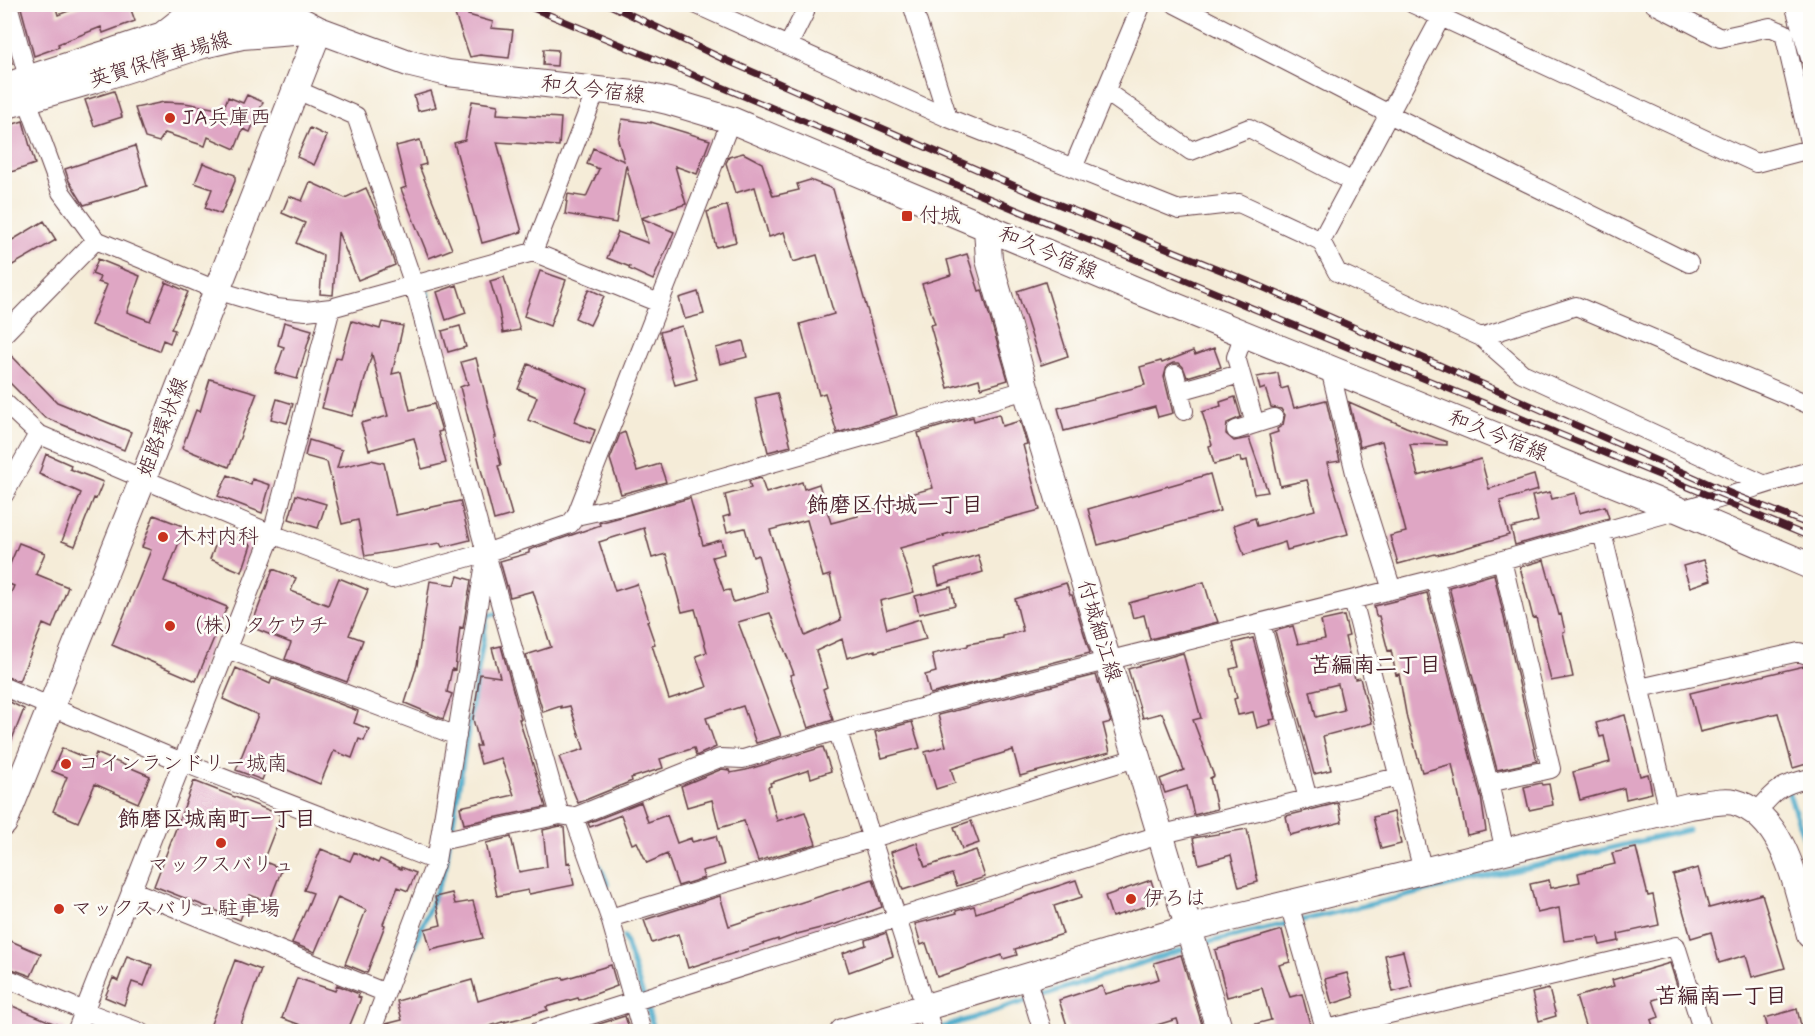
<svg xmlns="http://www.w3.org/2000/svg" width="1815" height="1036" font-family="Mynerve,'Klee One',sans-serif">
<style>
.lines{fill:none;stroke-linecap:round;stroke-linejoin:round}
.stream{stroke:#4babca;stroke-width:5}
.building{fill:#dfa6c4;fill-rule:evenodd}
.street-casing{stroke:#643e45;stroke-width:20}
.secondary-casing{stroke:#643e45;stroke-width:28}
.street{stroke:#fff;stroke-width:18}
.secondary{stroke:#fff;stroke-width:26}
.rail-casing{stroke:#4a1f2b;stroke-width:7}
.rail{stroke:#fdfcf7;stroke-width:4.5;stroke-dasharray:14;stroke-linecap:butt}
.poi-dot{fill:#c8321e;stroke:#fdfcf7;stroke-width:2}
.labels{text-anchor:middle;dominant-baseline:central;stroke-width:5;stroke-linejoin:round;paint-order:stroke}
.street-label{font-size:21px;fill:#4a1f2b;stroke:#fdfcf7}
.poi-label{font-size:21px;fill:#4a1f2b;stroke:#fdfcf7;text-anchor:start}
.neighbourhood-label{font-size:22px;font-weight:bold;fill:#4a1f2b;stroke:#fdfcf7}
</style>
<rect width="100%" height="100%" fill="#fdfcf7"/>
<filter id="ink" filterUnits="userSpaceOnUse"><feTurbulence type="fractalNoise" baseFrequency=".0167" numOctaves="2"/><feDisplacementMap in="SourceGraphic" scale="12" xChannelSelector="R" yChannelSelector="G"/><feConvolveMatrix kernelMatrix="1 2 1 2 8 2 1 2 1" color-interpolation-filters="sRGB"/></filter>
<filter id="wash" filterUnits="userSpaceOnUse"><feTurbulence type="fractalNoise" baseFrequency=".008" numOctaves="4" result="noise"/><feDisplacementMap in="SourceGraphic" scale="24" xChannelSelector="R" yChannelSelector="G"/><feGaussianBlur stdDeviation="1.35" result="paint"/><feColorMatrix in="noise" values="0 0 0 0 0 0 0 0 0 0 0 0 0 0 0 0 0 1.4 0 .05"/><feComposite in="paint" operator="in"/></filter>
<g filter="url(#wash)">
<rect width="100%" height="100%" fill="#f5ecd8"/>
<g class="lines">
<!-- stream -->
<path class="stream" d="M427,292L440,348
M1787,788L1810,856
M451,834L487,616L499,613
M600,866L608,885
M624,937L655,1032
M1209,942L1688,830
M399,983L446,867L449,843
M935,1030L1182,950"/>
</g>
<g id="blocks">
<!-- building -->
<path class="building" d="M20,4H55L58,15L87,4H129L135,21L103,33L101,27L58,44L59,47L34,56Z
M452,6L470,10L468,15L493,22L491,28L513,30L509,58L480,55L470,57Z
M4,34L12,63L4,66Z
M544,49L558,50L557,66L543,65Z
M114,91L122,117L94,126L85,100Z
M431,91L436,107L418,111L414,96Z
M247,95L263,102L250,132L243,129L235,149L208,137L205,146L165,133L159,142L145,138L135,108L164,102L185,103L223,110L228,97L243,103Z
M472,101L498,105L497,114L561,118L559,146L497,142L522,232L482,243L454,143L465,140Z
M622,119L651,123V122L710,140L697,174L675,166L686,204L641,218L626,165L616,223L565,214L568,194L586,197L599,169L587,164L593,148L624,161L618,140Z
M23,121L35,164L11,172L4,154V127Z
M310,128L327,136L314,165L297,157Z
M420,140L426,164L419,166L452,249L429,258L401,189L406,187L396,146Z
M135,146L147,186L84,205L69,181L65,169Z
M743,153L762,163L773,196L799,190L797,184L810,180L833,189L897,415L837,433L825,393L819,395L800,324L834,314L817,255L793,262L784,232L769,237L755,187L735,193L726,163L729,157Z
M203,163L235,175V181L221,214L205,208L212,189L195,183Z
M310,182L345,198L366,188L378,215L395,265L358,280L338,232L333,295L320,294L323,255L296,243L305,223L282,213L289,196L302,201Z
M727,205L736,242L716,247L707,212Z
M641,218L674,232L653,280L629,269L630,267L607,258L618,232L648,243Z
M44,221L56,240L4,270V245Z
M967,254L979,291L982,290L1008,380L981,388L979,379L948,388L930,325L935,324L922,284L951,275L947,260Z
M98,259L140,276L127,312L150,321L166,282L188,292L171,329L175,330L170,343L163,340L159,351L91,325L107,285L98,282L100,277L92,274Z
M540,271L566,280L550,326L524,316Z
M504,277L520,330L503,333L499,310L490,281Z
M1045,282L1068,356L1041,365L1017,291Z
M457,285L466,313L446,320L437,292Z
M589,289L604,296L590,325L575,318Z
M698,292L704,314L685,319L679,298Z
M352,321L380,329L382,322L403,326L392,374L401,372L410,410L434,404L442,431L438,432L446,463L422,469L414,438L369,450L361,423L388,416L372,354L357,407L356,404L352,416L322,408L336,357L341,358Z
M284,322L312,330L297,379L275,373L284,347L278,345Z
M460,326L466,347L448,352L442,331Z
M682,326L697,379L675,385L660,332Z
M743,341L747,357L720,364L716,348Z
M4,348L57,402L131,432L124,450L44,417L4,377Z
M1214,348L1221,367L1187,377L1183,367L1179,363H1173L1167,366L1164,377L1173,413L1158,417L1155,407L1064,431L1058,408L1145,385L1140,367L1161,361L1162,363L1193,351L1195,355Z
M476,358L496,437H494L501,465L498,466L512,515L494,520L460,387L468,384L461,362Z
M528,364L588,389L574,422L595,430L590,444L528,420L537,397L518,389Z
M1278,373L1281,389L1288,387L1294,408L1326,400L1340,461L1327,463L1348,534L1287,550L1285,542L1244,555L1234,525L1255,518L1257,526L1315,510L1307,480L1280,486L1269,435L1278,432L1277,429L1283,425L1285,415L1281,409L1271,407L1265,388L1260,390L1257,377Z
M210,379L257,393L229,467L182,448L196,410L200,412Z
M777,393L791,446L768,452L755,398Z
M1235,397L1241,417L1227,423L1226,434L1234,441L1249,438L1268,492L1254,494L1247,460L1241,462L1240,457L1214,464L1209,446L1212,445L1202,412L1221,406L1220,402Z
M277,399L293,404L287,423L271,419Z
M1349,402L1406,427L1447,442V445L1410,444L1418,476L1481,459L1489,489L1534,475L1538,490L1500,501L1509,535L1455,551L1436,555L1435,554L1398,564L1390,536L1406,532L1382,441L1360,447Z
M999,414L1002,426L1020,421L1027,444L1023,445L1040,510L943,535L944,536L900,548L914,592L880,601L887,629L920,619L926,639L875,652V650L847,658L842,639L816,651L827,687L823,689L833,720L808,728L790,675L794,674L770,613L738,622L781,736L756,743L743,706L706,718L716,747L696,756L694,748L660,759L663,768L631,778L632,781L578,803L559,757L584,749L570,706L561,708V706L543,712L526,655L551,647L533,591L510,597L500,561L529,553V550L569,536L600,525L599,523L690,498L703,545L721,540L724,554L712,557L724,591L730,590L733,602L768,592L758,555L753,557L745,528L727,532L723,517L730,515L725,495L751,488L749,481L761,478L766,493L802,482L804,489L819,484L831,523L858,516L857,513L904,501L903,496L933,488L918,433L973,417L974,421ZM807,520L823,577L830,575L841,620L805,636L770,530ZM644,528L652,558L666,554L682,612L695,609L707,652L696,656L707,687L669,699L652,645L655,644L647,621L649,620L637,584L615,591L599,542Z
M625,432L637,471L660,464L666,482L621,494L610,459L620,434Z
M309,440L342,450L337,468L371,460L384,463L396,515L460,501L470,540L442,547L440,543L365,556L358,520L342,524L327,462L305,456Z
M46,454L71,465L70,469L103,482L96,499L94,498L75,546L62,541L81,493L39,474Z
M1210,474L1220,511L1098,545L1088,509Z
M228,475L251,485L252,479L270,485L262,513L218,496Z
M1550,492L1552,499L1575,493L1579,513L1605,506L1609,518L1515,545L1511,528L1538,521L1532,496Z
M296,495L326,504L318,528L289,519Z
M154,515L185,527L164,581L227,607L196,681L112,645L151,550L142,547Z
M220,533L251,545L242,572L210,559Z
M19,543L45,553L36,574L68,587L52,628L43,624L19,681L4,676V609L14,586L4,582V578Z
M978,555L983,572L939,585L935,568Z
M1544,560L1559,615L1561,614L1565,631L1563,632L1573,677L1551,681L1536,617L1533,618L1520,567Z
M1704,560L1711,580L1690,587L1683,566Z
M273,569L296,578L291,591L328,605L339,578L368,590L349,635L363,640L347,682L285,659L291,643L251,627Z
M1494,574L1537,761L1497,770L1449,587Z
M458,576L471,580L463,628L460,627L455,670L452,669L447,692L452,694L443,719L405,703L417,665L430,581L455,585Z
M1204,582L1214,615L1215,614L1218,622L1150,639L1144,615L1133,618L1129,603Z
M1066,583L1070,595H1072L1090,653L930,694L925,675L936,672L932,654L968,646V644L1003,638V636L1023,631L1015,599Z
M951,587L955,605L919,614L915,596Z
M1427,593L1481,797L1486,831L1467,835L1452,764L1422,772L1407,719L1399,674L1396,675L1391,650L1388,651L1379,616H1376L1374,606Z
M1344,616L1349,636L1345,637L1355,679L1360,678L1372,723L1323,736L1331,770L1314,774L1275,631L1293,626L1298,644L1325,639L1321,621ZM1338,684L1344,710L1316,717L1310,691Z
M1253,638L1275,719L1270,720L1271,724L1257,728L1253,712L1238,715L1234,699L1237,698L1230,669L1239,667L1233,643Z
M501,646L521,719H519L546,807L464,824L460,807L514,795L501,758L481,764L476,746H480L473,719L480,674L500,677L492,648Z
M1183,653L1201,718L1193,720L1214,776L1210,778L1217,809L1194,815L1187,786L1165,793L1160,779L1184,770L1162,713L1143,718L1128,669Z
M1804,666L1810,667V763L1793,768L1778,713L1700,732L1690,693Z
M236,668L270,684L272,678L358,711L354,723L369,729L364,741L359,739L352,758L334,751L320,784L269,762L262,780L236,770L258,715L223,699Z
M1096,675L1111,722L1103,724L1110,752L1020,776L1013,750L951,769L955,783L936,789L925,752L946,746L938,715Z
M4,699L24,709L5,757H4Z
M1625,715L1640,776L1648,774L1652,793L1626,799L1624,788L1580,800L1573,772L1610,762L1604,736L1600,737L1596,723Z
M912,722L920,748L882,758L875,732Z
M823,747L831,771L811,778L809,770L770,783L771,786L768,787L777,821L805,812L816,844L758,861L744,821L719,828L712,800L687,807L681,786L722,769L729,770L730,773L746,770Z
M62,748L93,761L96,753L150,776L138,803L95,784L78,822L53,811L67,777L52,771Z
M194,781L281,815L263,861L282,869L269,902L250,895L240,920L154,886Z
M1541,783L1542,785L1549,784L1553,805L1529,810L1524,787Z
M641,802L648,822L667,815L677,843L691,838L692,842L716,836L724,865L702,871L704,878L678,886L667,854L647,863L637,842L632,844L621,815L590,827L588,823Z
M1338,803L1342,822L1290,835L1286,816Z
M1394,812L1401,844L1381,849L1373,817Z
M971,821L979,843L962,849L954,827Z
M560,826L564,827L567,863L570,862L574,885L529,894L528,890L497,896L486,843L511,837L519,872L547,867L543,830Z
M1247,829L1258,882L1239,887L1231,855L1199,864L1193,838Z
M917,843L925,867L976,850L985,877L957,886L952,874L903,890L891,852Z
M1636,848L1648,896L1653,895L1659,925L1618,934L1619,941L1600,945L1598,937L1564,941L1559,908L1537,913L1530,884L1549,880L1551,888L1580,882L1578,873L1615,864L1612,853Z
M321,849L350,861L354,852L378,863L380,859L401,869V867L416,873L408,891L398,887L383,924L385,925L367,973L345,964L366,910L338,897L315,952L292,943L313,893L304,890Z
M1698,868L1709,908L1762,894L1785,968L1752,977L1746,955L1719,963L1711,932L1691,938L1673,875Z
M873,879L882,907L836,924L797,934L778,941V939L688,968L678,934L652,943L644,920L720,896L729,926Z
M1076,880L1082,897L1054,906L1063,934L1015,949L1017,955L1003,959L1002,955L937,977L926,943L921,945L915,924L957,913L956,911L974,906L976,913Z
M1151,880L1158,902L1112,917L1105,896Z
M452,893L455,904L473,901L483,938L431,950L425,929L441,925L435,897Z
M1282,930L1290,962L1279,965L1290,997L1302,994L1312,1032H1244V1027L1271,1020L1262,988L1227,997L1215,950Z
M886,933L893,956L849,972L843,953L866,945L865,940Z
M4,938L41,954L31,976L4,966Z
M1403,951L1412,987L1393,992L1385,955Z
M1181,955L1203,1028L1192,1032H1181L1177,1019L1150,1027L1151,1032H1069L1059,1000L1102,986L1105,994L1159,979L1154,963Z
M127,956L152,965L144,986L132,982L124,1005L105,997L113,978L118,981Z
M235,960L261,970L238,1032H208Z
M1670,963L1679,992L1653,1000L1659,1017L1651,1020L1655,1032H1587L1576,997L1614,986L1612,980Z
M611,965L617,986L579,1000L578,998L546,1007L548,1010L532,1015L505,1022V1021L472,1032H383L386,1024L402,1020L397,1001L472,980L478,1001L538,983L563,977L564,979Z
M1347,973L1354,997L1332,1004L1325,979Z
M297,978L335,991L337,985L359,994L358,997L361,998L347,1032H319L282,1018Z
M1549,989L1556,1016L1539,1021L1532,993Z
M10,1005L65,1028V1032H14L4,1028V1017Z
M1797,1009L1802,1029L1791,1032H1769L1765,1018Z
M625,1016L630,1032H577V1031Z"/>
</g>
</g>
<g filter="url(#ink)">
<use href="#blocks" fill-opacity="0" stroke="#643e45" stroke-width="1.5"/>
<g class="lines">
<defs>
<path id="street" d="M8,4L28,78
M695,4L948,118L1179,210L1239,203L1321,241L1337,272L1481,337L1522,373L1763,484
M912,4L948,118
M1175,4L1389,114L1689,263
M1413,4L1756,163L1810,149
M1654,4L1720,38L1770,27L1784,33L1810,146
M1794,4L1810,58
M788,46L805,12L802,4
M297,90L356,116L414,285L486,553L560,815L574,817L610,918L642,1032
M1105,91L1191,151L1249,128L1353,182
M27,100L61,192L96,240L216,290L276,308L306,311L331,308L533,252L659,303
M1073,168L1142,4
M1321,241L1448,4
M533,252L597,88
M1244,333L1236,357L1255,424
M4,334L96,240
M1481,337L1576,306L1810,405
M1330,369L1355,473L1392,590
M1175,374L1184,411
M1179,391L1240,374
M4,402L38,434L272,534L392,579L491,551L570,524L576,516L622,506L1026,390
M1236,430L1274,418
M4,495L38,434
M576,516L731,120
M1602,532L1669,811
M1435,579L1489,783L1505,851
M1353,600L1423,871
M1261,623L1308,799
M227,649L457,736
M4,687L182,762L436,861
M1640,688L1799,652L1810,656
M838,732L933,1032
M1489,783L1551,769L1502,560
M1757,812C1776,789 1781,785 1810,778
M574,817L720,758L743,759L849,727L974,694L1435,579L1679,510C1724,499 1766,483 1810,471
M440,841L560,815
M131,890L386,993
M1289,904L1326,1032
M610,918L1136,758
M4,977L84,1011L140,1032
M1026,977L1043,1032
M1326,1029L1676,946L1703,1032
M76,1032L272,534L331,308
M371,1032L436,861L486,557
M537,1032L1159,835L1398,777"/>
<path id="secondary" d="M269,4L319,30L411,64L448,73L642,95L668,101L731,120L1138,291L1679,510L1810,566
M164,34L183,19L190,4
M4,87C41,74 77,63 114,51C169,33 229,11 288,16
M4,106L94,80L203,45L242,36L319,30
M987,228L989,260L1026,390L1220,1032
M4,823L143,479L319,30
M843,1032L1189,928L1689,806C1700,805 1724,799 1734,802C1786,816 1797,890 1810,935"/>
</defs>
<!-- street casing -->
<use href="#street" class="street-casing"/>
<!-- secondary casing -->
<use href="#secondary" class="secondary-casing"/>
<!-- street -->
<use href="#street" class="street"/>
<!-- secondary -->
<use href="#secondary" class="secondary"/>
<defs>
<path id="rail" d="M523,4L1252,308L1810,537
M608,4L721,58L1038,196L1260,286L1732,494L1810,525"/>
</defs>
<!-- rail casing -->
<use href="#rail" class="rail-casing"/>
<!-- rail -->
<use href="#rail" class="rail"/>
</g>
</g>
<!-- markers -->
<g class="poi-dot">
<circle cx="170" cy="118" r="6"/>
<rect x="901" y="210" width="12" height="12" rx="3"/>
<circle cx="163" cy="537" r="6"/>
<circle cx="170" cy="626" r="6"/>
<circle cx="66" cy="764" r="6"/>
<circle cx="221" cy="843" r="6"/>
<circle cx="1131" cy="899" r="6"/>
<circle cx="59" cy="909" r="6"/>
</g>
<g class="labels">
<!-- street labels -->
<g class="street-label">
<text transform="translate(160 60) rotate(-17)">英賀保停車場線</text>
<text transform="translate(593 90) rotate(7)">和久今宿線</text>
<text transform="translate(1048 253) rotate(23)">和久今宿線</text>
<text transform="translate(163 427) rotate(-69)">姫路環状線</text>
<text transform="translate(1498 436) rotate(22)">和久今宿線</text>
<text transform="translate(1099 631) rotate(73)">付城細江線</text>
</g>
<!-- poi labels -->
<g class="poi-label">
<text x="182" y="118">JA兵庫西</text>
<text x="919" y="216">付城</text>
<text x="175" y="537">木村内科</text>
<text x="182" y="626">（株）タケウチ</text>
<text x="78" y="764">コインランドリー城南</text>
<text x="221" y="865" text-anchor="middle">マックスバリュ</text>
<text x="1143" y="899">伊ろは</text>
<text x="71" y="909">マックスバリュ駐車場</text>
</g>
<!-- neighbourhood labels -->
<g class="neighbourhood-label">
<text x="895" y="506">飾磨区付城一丁目</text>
<text x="1375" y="666">苫編南二丁目</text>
<text x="217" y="820">飾磨区城南町一丁目</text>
<text x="1721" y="997">苫編南一丁目</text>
</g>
</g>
<!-- margin -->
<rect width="1815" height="1036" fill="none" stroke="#fdfcf7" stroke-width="24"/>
</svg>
